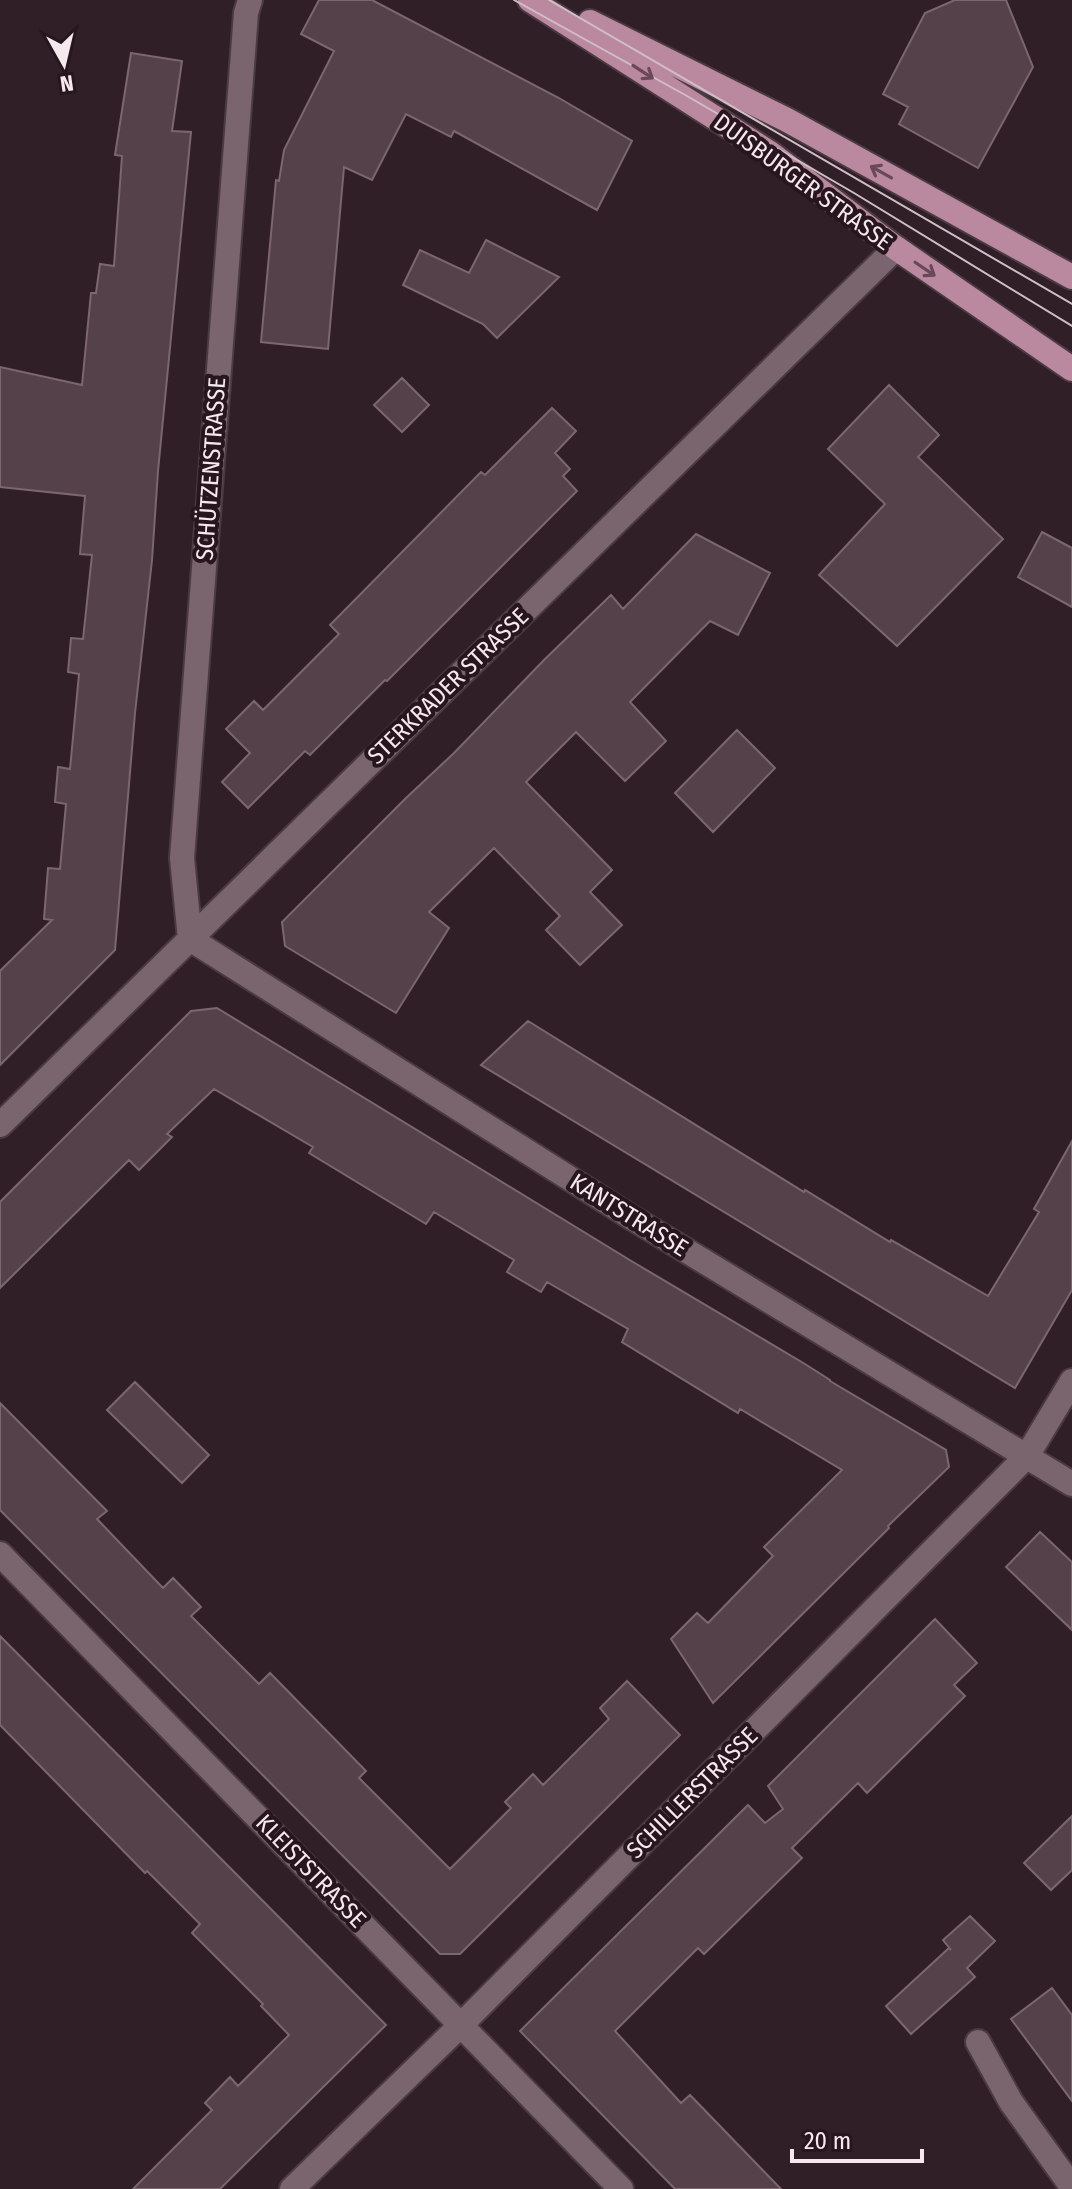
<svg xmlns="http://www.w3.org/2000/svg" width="1072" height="2189" font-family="'Fira Sans Condensed',sans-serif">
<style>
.building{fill:#55414a;stroke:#7c666f;stroke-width:2}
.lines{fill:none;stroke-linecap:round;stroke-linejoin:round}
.minor-casing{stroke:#4a3a41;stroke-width:28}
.major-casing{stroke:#4a3a41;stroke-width:28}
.minor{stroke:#7a646d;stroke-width:24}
.major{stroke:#ba889f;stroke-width:24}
.tram{stroke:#cebfc5;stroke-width:2}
.oneway{stroke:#694958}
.labels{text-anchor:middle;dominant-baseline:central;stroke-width:8;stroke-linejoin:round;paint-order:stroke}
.street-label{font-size:24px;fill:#f6e9ee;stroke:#27161e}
</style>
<rect width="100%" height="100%" fill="#311f28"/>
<!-- building -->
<path class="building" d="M319,0H372L559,98L632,141L597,210L454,131L451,137L406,114L372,180L344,167L328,349L261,342L276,180L279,181L284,150L334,51L301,34Z
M955,0H1006L1033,67L978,168L899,124L908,107L883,94L925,13Z
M131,53L182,61L172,131L191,132L158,471L152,560L135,713L115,950L0,1065V971L52,920L44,919L48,868L60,869L66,804L55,802L58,767L70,769L79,674L68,672L71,638L83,639L92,555L80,554L85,496L0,487V367L82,385L91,293H96L100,264L114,266L122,156L115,155Z
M486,240L559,277L497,338L483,324L403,285L420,250L469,273Z
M402,378L429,405L402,432L374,405Z
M889,385L939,435L918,457L1003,539L897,646L819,575L885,504L828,449Z
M552,408L576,431L555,453L570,469L563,476L577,491L387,681L385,680L310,755L305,751L248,808L222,782L250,753L226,729L254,701L263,710L339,634L330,625L481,472L485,475Z
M1042,532L1072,548V607L1018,577Z
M696,534L770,573L738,635L710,621L630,702L666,741L625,781L576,732L526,782L612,870L590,892L622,925L580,965L546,930L560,916L494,848L429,912L449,928L396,1013L285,946L282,922L406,798L454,753L544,660L611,595L623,609Z
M737,730L775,768L713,832L675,793Z
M217,1008L633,1262L805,1364L830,1380V1381L946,1450L949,1467L888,1526L889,1528L713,1703L671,1639L697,1613L708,1623L773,1556L764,1547L842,1470L740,1409L738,1413L622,1342L628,1329L547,1282L541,1292L507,1272L514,1260L434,1212L426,1224L309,1153L313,1147L214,1089L167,1134L172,1137L139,1170L129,1160L0,1288V1202L191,1011Z
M528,1021L804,1192L805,1190L890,1242L891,1240L988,1296L1039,1212L1034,1209L1072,1141V1290L1015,1388L481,1065Z
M135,1382L209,1455L182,1483L107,1410Z
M0,1403L107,1511L97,1519L163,1588L173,1578L201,1607L191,1616L259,1684L270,1673L366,1771L359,1778L450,1869L511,1808L505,1802L533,1774L543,1785L609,1719L600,1708L627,1681L680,1735L460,1954H440L0,1510Z
M1040,1532L1072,1562V1630L1006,1567Z
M935,1619L977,1663L954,1685L965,1696L867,1793L858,1783L792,1848L802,1858L704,1954L698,1948L615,2031L681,2103L690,2095L781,2189H675L520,2031L748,1805L765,1823L783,1809L768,1786Z
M0,1636L386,2025L220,2189H133L212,2110L205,2103L230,2077L238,2086L289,2035L261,2006L263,2004L192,1933L200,1924L147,1871L145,1873L0,1725Z
M1072,1816V1870L1051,1890L1024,1863Z
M970,1916L995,1941L967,1968L975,1977L911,2034L886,2006L949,1948L951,1950L943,1940Z
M1052,1988L1072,2015V2101L1011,2019Z"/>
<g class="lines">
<defs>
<path id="minor" d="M250,0L246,13L182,858L190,939L634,1219L1072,1484
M0,1125L896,248
M0,1554L621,2189
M978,2042L1011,2102L1072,2187
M292,2189L462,2024L1027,1456L1072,1381"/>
<path id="major" d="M530,0L770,153L896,248L1072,369
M590,22L787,120L1072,277"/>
</defs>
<!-- minor casing -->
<use href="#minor" class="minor-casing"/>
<!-- major casing -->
<use href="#major" class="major-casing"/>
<!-- minor -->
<use href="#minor" class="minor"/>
<!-- major -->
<use href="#major" class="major"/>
<!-- tram -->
<path class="tram" d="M514,0L687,96L854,193L1072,326
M549,0L1072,304"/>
</g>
<!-- one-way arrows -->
<defs><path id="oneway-shaft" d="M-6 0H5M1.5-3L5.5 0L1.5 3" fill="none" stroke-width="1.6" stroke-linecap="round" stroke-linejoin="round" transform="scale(2)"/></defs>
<g class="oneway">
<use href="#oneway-shaft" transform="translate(643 72) rotate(33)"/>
<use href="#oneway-shaft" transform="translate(881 172) rotate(-151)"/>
<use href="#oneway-shaft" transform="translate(925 269) rotate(34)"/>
</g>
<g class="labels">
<!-- street labels -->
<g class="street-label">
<text transform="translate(803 182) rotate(36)">DUISBURGER STRASSE</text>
<text transform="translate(211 469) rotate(-86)">SCHÜTZENSTRASSE</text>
<text transform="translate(448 686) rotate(-44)">STERKRADER STRASSE</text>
<text transform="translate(629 1215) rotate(32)">KANTSTRASSE</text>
<text transform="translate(692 1793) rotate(-45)">SCHILLERSTRASSE</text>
<text transform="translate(311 1871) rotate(46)">KLEISTSTRASSE</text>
</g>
</g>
<!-- north arrow -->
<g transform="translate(64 64) rotate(172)" stroke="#27161e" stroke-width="6" paint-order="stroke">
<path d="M0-6L14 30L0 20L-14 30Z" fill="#f6e9ee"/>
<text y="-12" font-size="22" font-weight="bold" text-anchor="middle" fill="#f6e9ee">N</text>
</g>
<!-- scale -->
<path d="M792 2149v12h130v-12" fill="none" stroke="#f6e9ee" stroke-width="4"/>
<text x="804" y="2149" font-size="24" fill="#f6e9ee" stroke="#27161e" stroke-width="6" paint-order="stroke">20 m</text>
</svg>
